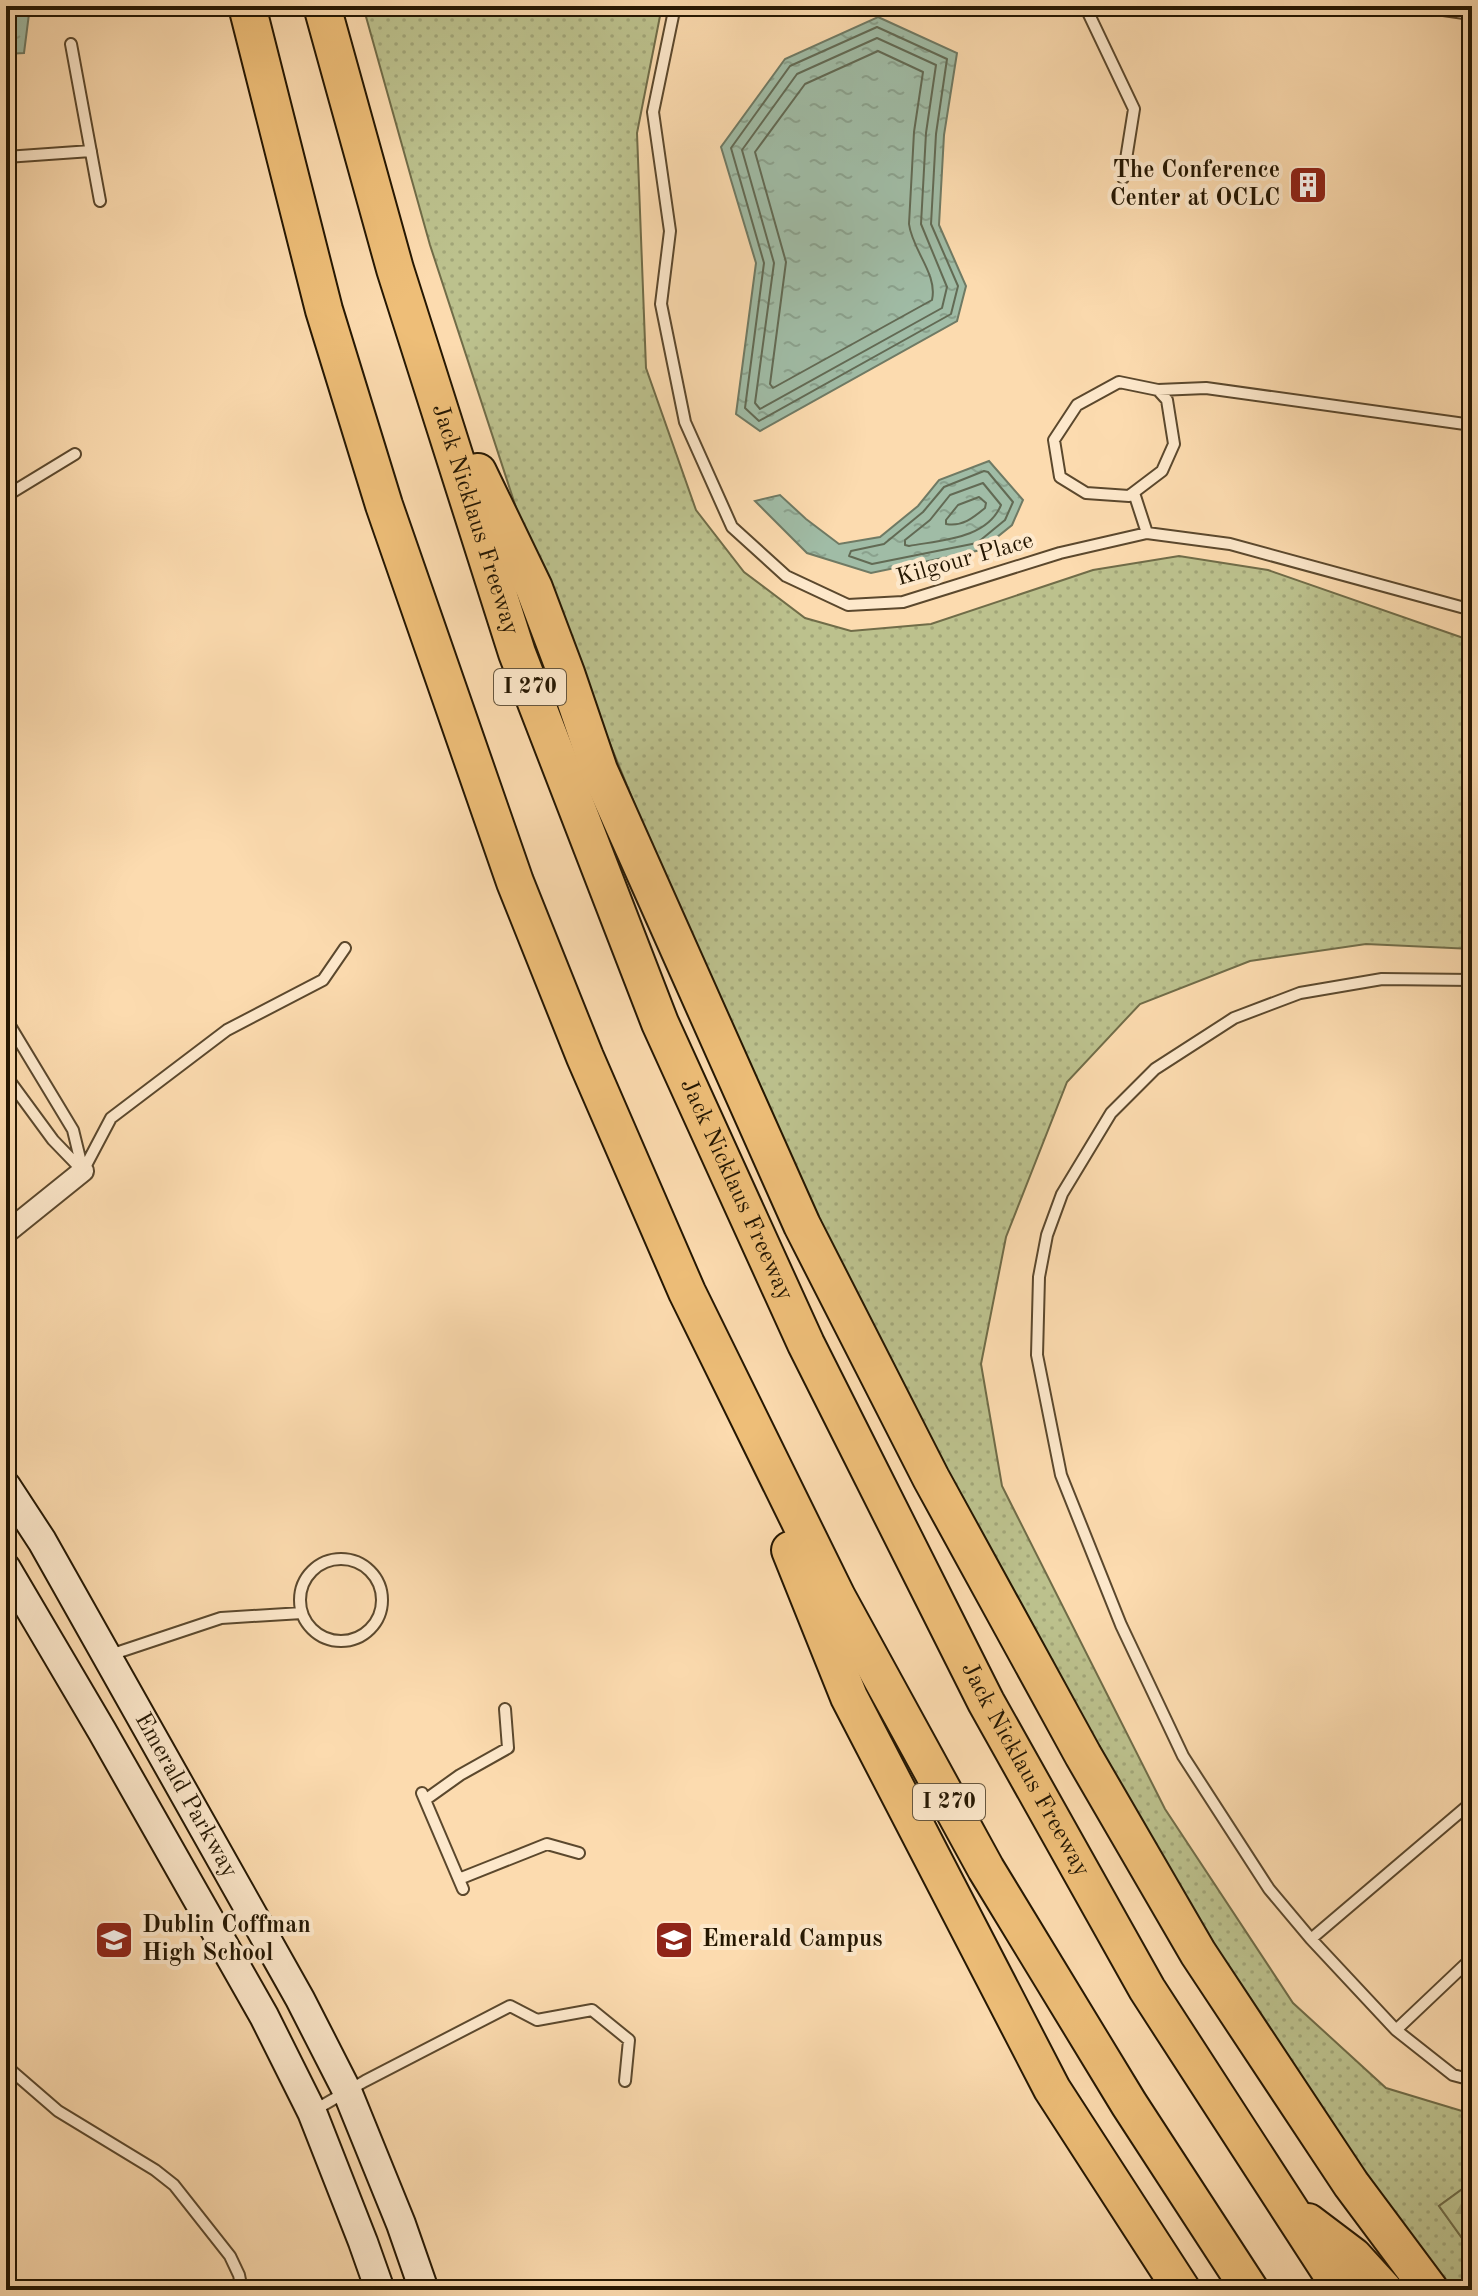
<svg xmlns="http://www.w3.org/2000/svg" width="1478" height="2296" font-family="'Old Standard TT',serif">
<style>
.grass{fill:url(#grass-dots);stroke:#706c48;stroke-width:2}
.forest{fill:url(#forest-firs);stroke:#706c48;stroke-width:2}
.water{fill:url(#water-ripples);stroke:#6f7a64;stroke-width:2}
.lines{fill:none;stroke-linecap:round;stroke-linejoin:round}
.shore{stroke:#626a54;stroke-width:2}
.service-casing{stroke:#5b482d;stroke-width:14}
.minor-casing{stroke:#5b482d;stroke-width:24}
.secondary-casing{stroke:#251702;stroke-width:32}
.motorway-casing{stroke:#251702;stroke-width:40}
.service{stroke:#fde8cb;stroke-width:10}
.minor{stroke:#fde8cb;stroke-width:20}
.secondary{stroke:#fde8cb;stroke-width:28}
.motorway{stroke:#eebe78;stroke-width:36}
.labels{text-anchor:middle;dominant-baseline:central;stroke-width:8;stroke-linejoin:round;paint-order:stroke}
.shield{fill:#fde8cb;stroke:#66563e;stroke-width:2}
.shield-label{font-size:22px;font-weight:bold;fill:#251702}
.poi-label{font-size:24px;font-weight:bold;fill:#251702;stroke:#fde8cb;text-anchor:start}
.street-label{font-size:24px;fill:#251702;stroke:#fde8cb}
</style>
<defs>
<pattern id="grass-dots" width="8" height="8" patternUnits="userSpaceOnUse" patternTransform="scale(2)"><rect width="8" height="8" fill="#bcc18d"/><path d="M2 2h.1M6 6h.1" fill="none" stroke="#a1a578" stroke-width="1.8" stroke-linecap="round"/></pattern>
<pattern id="forest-firs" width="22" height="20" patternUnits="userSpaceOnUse" patternTransform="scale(2)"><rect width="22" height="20" fill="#bcc18d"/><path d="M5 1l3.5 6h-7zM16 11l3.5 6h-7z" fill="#a1a578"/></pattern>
<pattern id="water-ripples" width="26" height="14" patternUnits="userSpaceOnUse" patternTransform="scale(2)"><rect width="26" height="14" fill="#a0bca6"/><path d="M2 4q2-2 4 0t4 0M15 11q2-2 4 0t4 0" fill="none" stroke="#8aa18d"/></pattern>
</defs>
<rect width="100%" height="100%" fill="#fcdbaf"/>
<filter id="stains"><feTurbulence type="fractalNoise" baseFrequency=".0025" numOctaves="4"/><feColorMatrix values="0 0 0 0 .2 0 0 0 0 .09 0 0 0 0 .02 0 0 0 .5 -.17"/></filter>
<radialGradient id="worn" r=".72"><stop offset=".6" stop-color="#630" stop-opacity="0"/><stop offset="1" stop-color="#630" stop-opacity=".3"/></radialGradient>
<!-- grass -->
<path class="grass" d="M363,6H662L637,133L646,368L696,510L744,572L805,618L851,631L931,624L1093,570L1179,556L1268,570L1472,641V949L1366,944L1250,961L1140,1004L1067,1082L1006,1237L981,1364L1002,1486L1165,1809L1293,2003L1386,2088L1472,2114V2182L1439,2206L1472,2252V2290H1446L1318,2109L1089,1745L876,1345L720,1014L525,535L430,245Z"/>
<!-- forest -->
<path class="forest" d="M1472,2182V2252L1439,2206Z"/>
<!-- water -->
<path class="water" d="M6,6H30L24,53L6,54Z
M878,17L957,53L944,135L939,225L966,286L957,321L760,431L736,414L756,263L721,147L785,59Z
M989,461L1023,500L1012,525L981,550L871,573L807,553L755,501L780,495L806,519L839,544L880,537L918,506L939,480Z"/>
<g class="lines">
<!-- shore -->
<path class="shore" d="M877,27L947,59L936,134L931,224L958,286L951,314L759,421L745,408L764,263L731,148L790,66Z
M877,38L936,65L926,133L921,224L947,287L942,308L760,409L755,403L774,263L742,150L797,74Z
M878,51L923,72L914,132L909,224C912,250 938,274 932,300L773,388L770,384L786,262L755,152L805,84Z
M984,471L988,472L1013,502L1005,520L977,543L872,564L849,556L851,551L884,544L923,512L944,487Z
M983,483L1001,505C987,539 941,540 909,546L905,545V540L930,520L950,495Z
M979,497L986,503L985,508C973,518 962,527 946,524V520L958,505Z"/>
<defs>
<path id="service" d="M675,6L653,112L670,231L661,304L685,422L732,527L786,576L848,605L903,602L1060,553L1147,533L1230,544L1472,610
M1085,6L1134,109L1123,178
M1416,6L1464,13L1469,6
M71,44L100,201
M6,157L91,151
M1158,390L1167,400L1174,444L1162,471L1129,496L1086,493L1060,477L1054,440L1077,405L1119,382L1158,390L1206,388L1472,425
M1134,493L1147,533
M6,496L75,454
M1472,980L1382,979L1300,993L1234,1018L1155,1069L1111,1113L1062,1194L1047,1235L1039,1277L1037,1355L1061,1475L1121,1625L1183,1756L1269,1889L1311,1939L1396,2030L1453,2075L1472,2080
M6,1019L73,1130L83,1171
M6,1076L53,1140L82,1170
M83,1171L111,1118L227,1030L323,980L345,948
M300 1600a41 41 0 1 1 82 0a41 41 0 1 1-82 0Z
M110,1655L221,1618L302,1613
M422,1793L463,1889
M425,1800L460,1775L508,1748L505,1709
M459,1879L547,1844L579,1853
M1311,1939L1472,1802
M1396,2030L1472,1958
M6,2066L58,2111L155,2170L174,2185L230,2256L239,2275L242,2290
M313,2111L365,2081L510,2006L537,2020L592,2010L629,2040L625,2081"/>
<path id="minor" d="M6,1233L83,1171"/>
<g id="secondary">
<path id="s1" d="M6,1486L42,1541L300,1999L347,2091L401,2224L424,2290"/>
<path d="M6,1568L102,1731L264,2016L312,2112L363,2242L380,2290"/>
</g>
<g id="motorway">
<path d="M247,6L324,310L384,505L515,882L585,1057L687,1292L837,1597L986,1869L1129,2104L1250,2290"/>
<path id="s2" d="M322,6L395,269L517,653L660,1023L806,1344L986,1702L1147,1989L1342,2290"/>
<path d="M478,472L534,588L566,673L599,770L802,1225L931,1478L1083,1755L1198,1953L1351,2184L1430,2290"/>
<path d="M790,1550L849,1697L1052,2089L1182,2290"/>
<path d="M1308,2222L1353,2256L1384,2290"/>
</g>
</defs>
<!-- service casing -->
<use href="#service" class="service-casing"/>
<!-- minor casing -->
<use href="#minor" class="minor-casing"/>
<!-- secondary casing -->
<use href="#secondary" class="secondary-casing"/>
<!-- motorway casing -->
<use href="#motorway" class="motorway-casing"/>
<!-- service -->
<use href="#service" class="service"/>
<!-- minor -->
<use href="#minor" class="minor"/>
<!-- secondary -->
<use href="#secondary" class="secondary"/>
<!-- motorway -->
<use href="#motorway" class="motorway"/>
</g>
<!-- icons -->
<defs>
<symbol id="building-square" viewBox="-11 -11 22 22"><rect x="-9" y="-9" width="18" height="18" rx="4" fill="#8f2418" stroke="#fde8cb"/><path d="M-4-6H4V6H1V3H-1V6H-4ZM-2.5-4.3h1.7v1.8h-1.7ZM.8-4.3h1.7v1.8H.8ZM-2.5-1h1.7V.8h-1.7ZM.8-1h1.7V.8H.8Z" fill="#fff"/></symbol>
<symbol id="school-square" viewBox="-11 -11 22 22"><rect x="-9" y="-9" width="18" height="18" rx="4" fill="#8f2418" stroke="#fde8cb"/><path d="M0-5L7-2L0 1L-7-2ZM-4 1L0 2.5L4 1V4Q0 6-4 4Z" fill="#fff"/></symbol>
</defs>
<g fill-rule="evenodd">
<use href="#building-square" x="1286" y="163" width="44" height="44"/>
<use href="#school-square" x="92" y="1918" width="44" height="44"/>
<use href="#school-square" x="652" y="1918" width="44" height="44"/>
</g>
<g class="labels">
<!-- shield labels -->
<g class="shield">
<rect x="494" y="669" width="72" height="36" rx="6"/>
<rect x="913" y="1784" width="72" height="36" rx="6"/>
</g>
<g class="shield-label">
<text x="530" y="687">I 270</text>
<text x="949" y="1802">I 270</text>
</g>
<!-- poi labels -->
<g class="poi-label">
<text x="1280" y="171" text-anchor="end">The Conference<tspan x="1280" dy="28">Center at OCLC</tspan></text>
<text x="142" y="1926">Dublin Coffman<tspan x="142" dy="28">High School</tspan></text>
<text x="702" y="1940">Emerald Campus</text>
</g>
<!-- street labels -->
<g class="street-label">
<text stroke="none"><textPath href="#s2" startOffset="536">Jack Nicklaus Freeway</textPath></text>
<text transform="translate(965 560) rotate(-16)">Kilgour Place</text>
<text stroke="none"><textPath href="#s2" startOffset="1256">Jack Nicklaus Freeway</textPath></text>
<text stroke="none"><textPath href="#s2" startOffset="1904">Jack Nicklaus Freeway</textPath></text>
<text stroke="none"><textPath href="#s1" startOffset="358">Emerald Parkway</textPath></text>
</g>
</g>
<!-- margin -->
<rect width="1478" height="2296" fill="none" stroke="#fcdbaf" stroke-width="32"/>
<rect x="8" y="8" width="1462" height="2280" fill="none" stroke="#251702" stroke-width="4"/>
<rect x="16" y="16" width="1446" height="2264" fill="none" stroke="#251702" stroke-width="2"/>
<rect width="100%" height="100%" filter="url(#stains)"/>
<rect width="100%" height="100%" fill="url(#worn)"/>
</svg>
